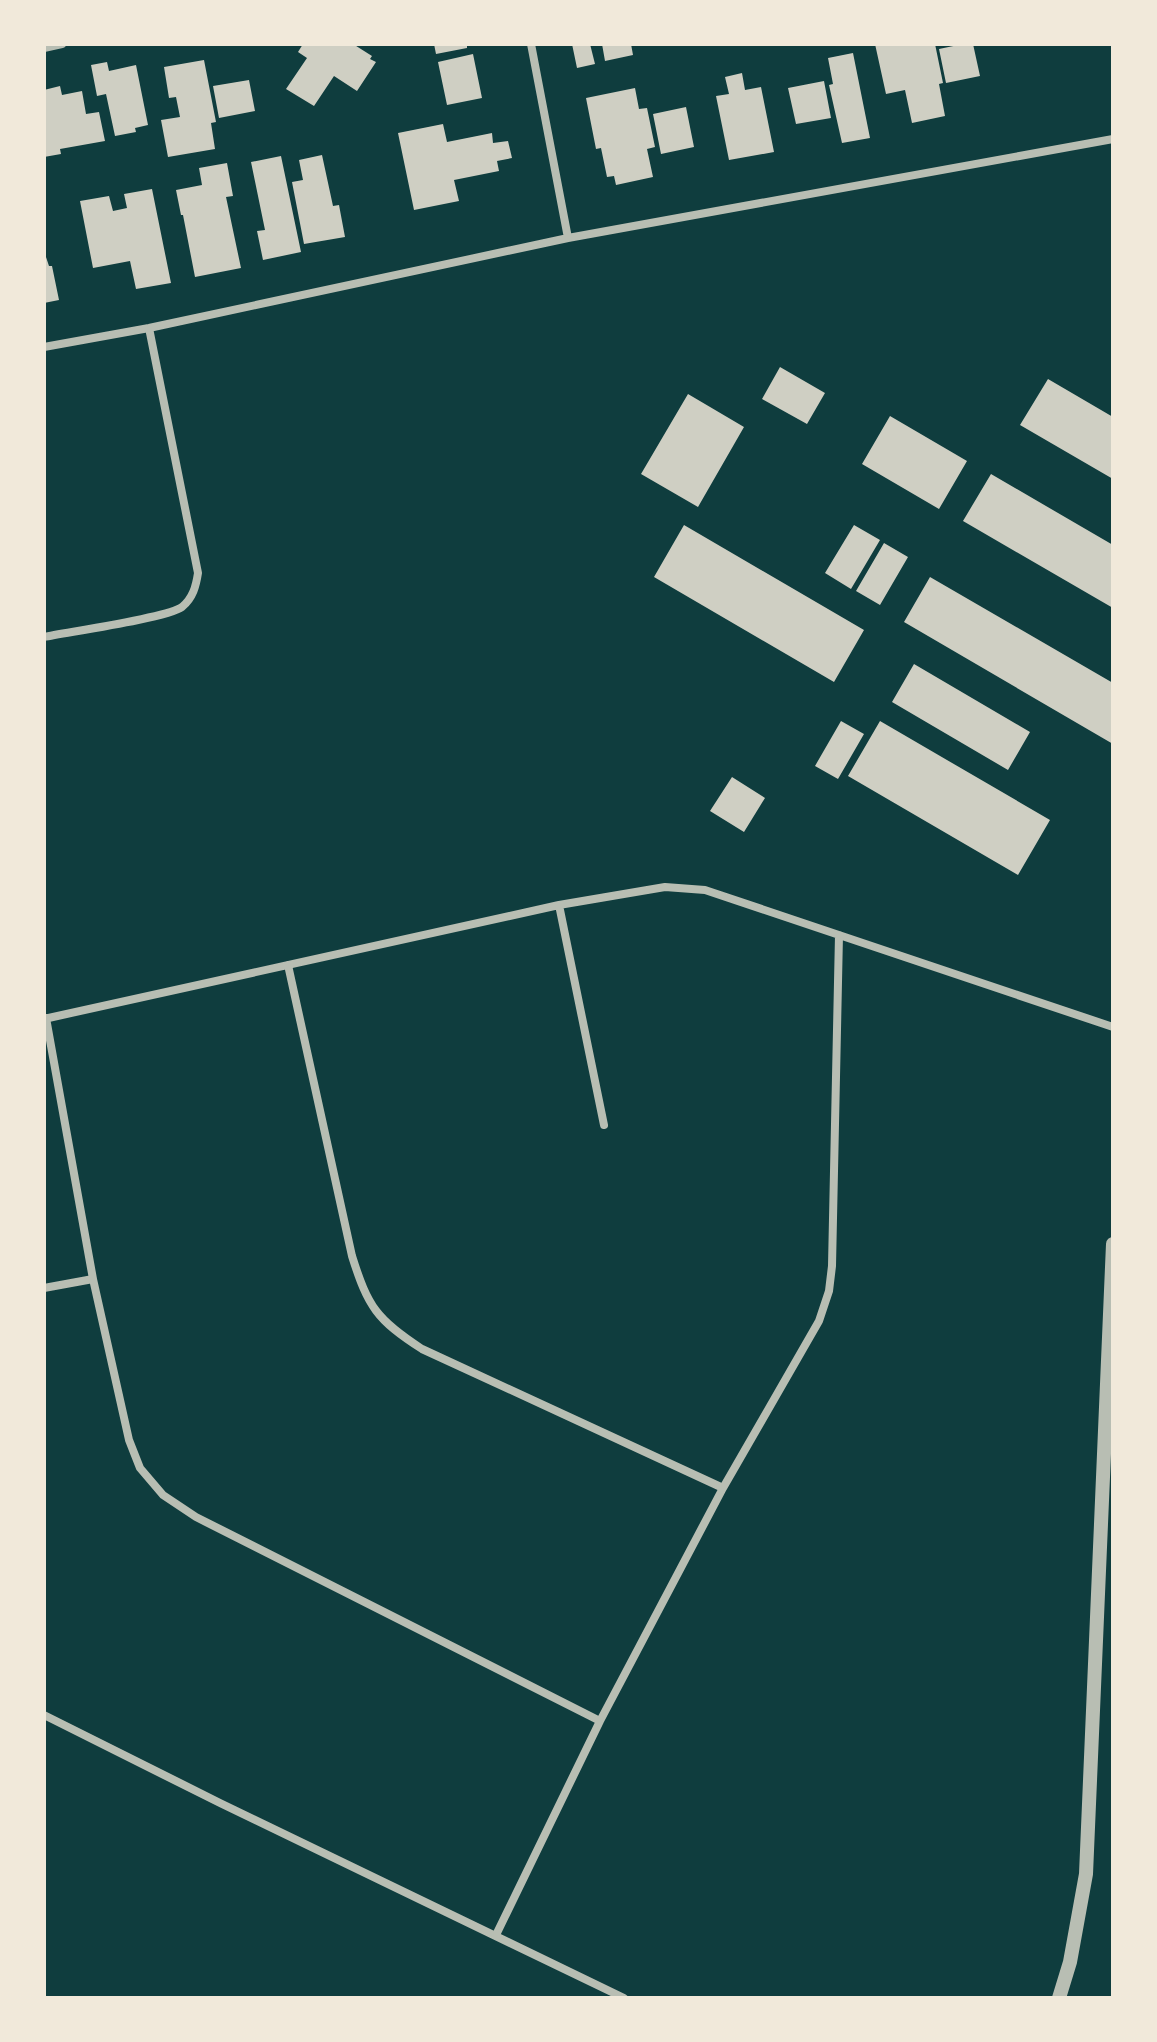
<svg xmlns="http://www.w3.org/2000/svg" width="1157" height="2042" font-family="Arial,sans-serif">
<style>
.building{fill:#cfcfc3}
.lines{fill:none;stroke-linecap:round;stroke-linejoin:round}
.minor{stroke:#b8beb3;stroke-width:8}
.tertiary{stroke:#b8beb3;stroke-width:14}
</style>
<rect width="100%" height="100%" fill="#0f3d3e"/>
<!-- building -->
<path class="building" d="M303,44H353L372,56L370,59L376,62L357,91L334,76L314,106L286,89L307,58L298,52Z
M434,44H467V48L436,54Z
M572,44H590L595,64L577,68Z
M602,44H631L633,55L605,61Z
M875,44H935L943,83L939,84L945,116L912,123L905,90L886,94Z
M963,44H973L980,76L946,83L939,49Z
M853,53L870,138L842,143L829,85L833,84L828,58Z
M473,54L482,98L447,105L438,62Z
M204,60L216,122L211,123L215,149L168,157L161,120L180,117L176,97L169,98L164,67Z
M107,62L109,71L136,65L148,125L135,128L136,132L115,136L106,94L97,96L91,65Z
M742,73L745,90L761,87L774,152L729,160L716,96L729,94L725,77Z
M249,80L255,111L219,118L213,86Z
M824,81L831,118L796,124L788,88Z
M60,86L62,95L82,91L86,114L99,112L105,141L60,149L61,154L44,157V119H46L44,90Z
M635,88L639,109L647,108L655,147L647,149L653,177L616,185L614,176L607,177L601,148L596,149L586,98Z
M686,107L694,147L661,154L653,114Z
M443,124L447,142L492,133L493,143L508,141L512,158L497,161L499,171L454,180L459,201L414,210L398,133Z
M322,155L333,206L339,205L345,237L304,244L292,182L303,180L299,160Z
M281,156L301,252L263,260L257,231L265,230L251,162Z
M227,163L233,196L226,197L241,268L195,277L183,215H181L176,190L202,185L199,168Z
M152,189L171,283L136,289L130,261L93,268L80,201L109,196L113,211L127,208L124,194Z
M44,251L49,266H52L59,300L44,303Z
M780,367L825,393L807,424L762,399Z
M1048,379L1113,417V479L1020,425Z
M688,394L744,427L698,507L641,474Z
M890,416L967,461L939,509L862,464Z
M991,474L1113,545V608L963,521Z
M684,525L864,630L834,682L654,577Z
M854,525L880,540L851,589L825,573Z
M884,543L908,557L880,605L856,591Z
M930,577L1113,683V744L904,622Z
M914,664L1030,732L1008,770L892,702Z
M841,721L864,734L838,779L815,766Z
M880,721L1050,820L1018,875L848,776Z
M732,777L765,798L744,832L710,811Z"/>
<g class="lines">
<!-- minor -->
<path class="minor" d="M531,44L568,238
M44,48L62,44
M44,347L149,328L568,238L1113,139
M44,637C68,632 167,618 182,607C193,598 196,586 198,573L149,328
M559,905L604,1125
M288,965L352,1256C368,1307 377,1320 422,1349L723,1488
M46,1018L93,1279L129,1440L140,1468L163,1495L196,1517L600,1721
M44,1019L559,905L665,887L705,890L1113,1027
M44,1288L93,1279
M44,1715L220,1803L624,1998
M496,1935L600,1721L723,1488L819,1321L829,1291L832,1266L839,935"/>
<!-- tertiary -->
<path class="tertiary" d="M1059,1998L1070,1962L1086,1874L1113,1244"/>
</g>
<!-- border -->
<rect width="1157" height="2042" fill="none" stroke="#f1e9da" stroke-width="92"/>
</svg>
